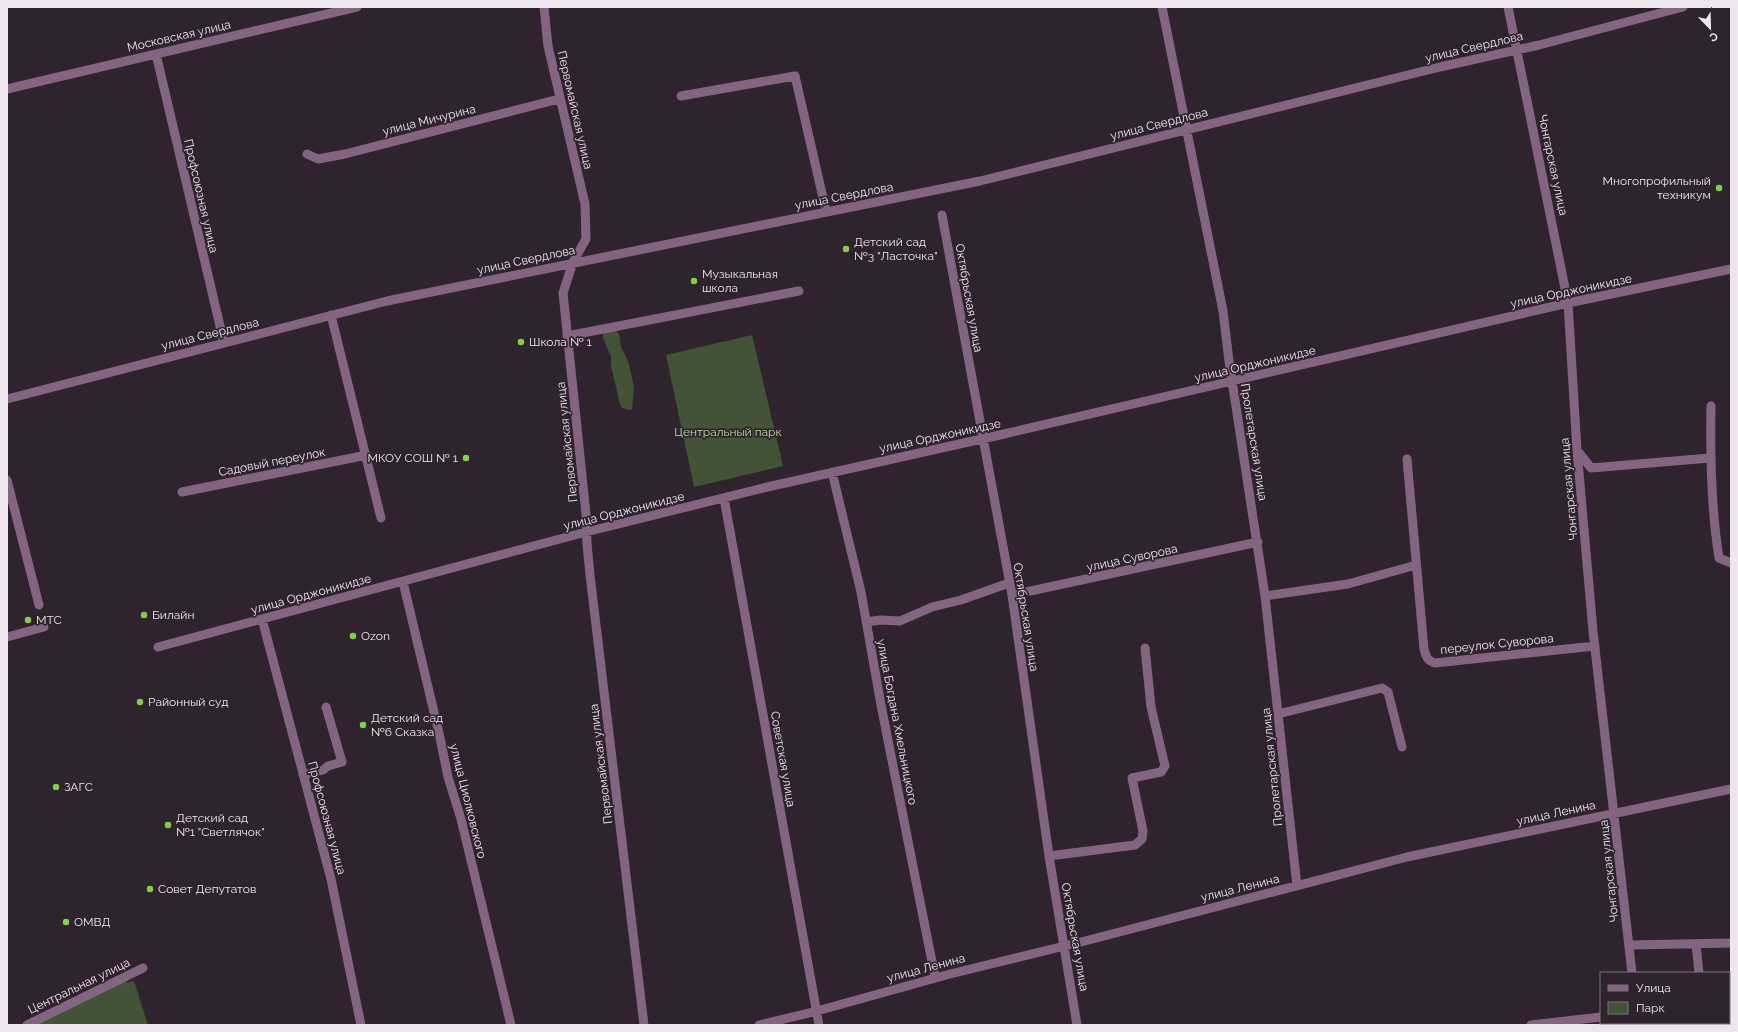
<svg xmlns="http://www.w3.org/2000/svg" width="1738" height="1032" font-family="Raleway,sans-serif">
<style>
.green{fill:#425337}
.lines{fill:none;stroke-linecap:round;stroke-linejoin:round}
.minor{stroke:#846581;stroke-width:9}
.poi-dot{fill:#85cf4c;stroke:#2f242e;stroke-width:1.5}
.labels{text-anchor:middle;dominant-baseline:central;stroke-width:3.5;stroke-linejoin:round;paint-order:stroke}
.street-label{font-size:12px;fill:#ede6ec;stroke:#2f242e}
.poi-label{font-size:12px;fill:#ede6ec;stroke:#2f242e;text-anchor:start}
.park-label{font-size:12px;fill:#b6df9d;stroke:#2f242e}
</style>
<rect width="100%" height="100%" fill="#2f242e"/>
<!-- green -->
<path class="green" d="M615,330L619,334L621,347L628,361L634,387L632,409L630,410L622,408L620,404L611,366V357L603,338V333Z
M752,335L783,466L694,487L666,355Z
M129,976L126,983L134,981L148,1025H31Z"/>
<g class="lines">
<!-- minor -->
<path class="minor" d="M544,7L548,46L585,204L586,239L573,262L563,293L586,514L587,544L590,575L644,1025
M1162,7L1223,311L1229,361L1265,596L1297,886
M1508,7L1568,303L1577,450L1593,631L1632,973
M156,54L224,343
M7,89L357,7
M681,96L795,76L826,211
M307,154L318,159L345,154L559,99
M942,215L1012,595L1049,856L1077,1025
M331,315L381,518
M567,336L799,291
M7,399L387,301L980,181L1440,67L1539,45L1683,7
M1711,406C1710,457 1711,508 1719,558L1731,563
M1577,450L1591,468L1710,458
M1407,459L1424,649C1426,656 1427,661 1435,663L1595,646
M832,472L861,592L881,705L935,977
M7,480L39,605
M182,492L367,455
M724,498L819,1025
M403,582L439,733L448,777L461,819L511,1025
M1012,595L1258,542
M1265,596L1348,584L1416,565
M262,619L331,879L361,1025
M866,622L880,620L900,621L932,607L961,600L1009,583
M7,637L44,627
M158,647L586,532L763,488L1004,434L1568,303L1731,269
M1278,714L1382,688L1388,692L1389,696L1402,747
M303,775L323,770L328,766L342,762L326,707
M1049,856L1135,845L1142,839L1143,831L1132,778L1161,772L1165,766L1151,707L1145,648
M1696,944L1699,973
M1629,945L1731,943
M1636,1023V1025
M27,1025L143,968
M759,1025L817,1011L950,974L1085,941L1407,857L1731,789
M1531,1025L1601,1017
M1696,1025H1701V1023"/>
</g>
<!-- markers -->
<g class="poi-dot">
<circle cx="1719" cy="188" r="4"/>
<circle cx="846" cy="249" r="4"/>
<circle cx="694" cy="281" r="4"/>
<circle cx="521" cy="342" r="4"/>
<circle cx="466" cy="458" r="4"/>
<circle cx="144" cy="615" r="4"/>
<circle cx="28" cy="620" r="4"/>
<circle cx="353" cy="636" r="4"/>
<circle cx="140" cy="702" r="4"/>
<circle cx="363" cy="725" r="4"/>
<circle cx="56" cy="787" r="4"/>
<circle cx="168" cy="825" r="4"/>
<circle cx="150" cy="889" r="4"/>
<circle cx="66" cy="922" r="4"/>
</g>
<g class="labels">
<!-- street labels -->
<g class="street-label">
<text transform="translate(179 36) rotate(-13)">Московская улица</text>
<text transform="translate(1474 47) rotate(-13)">улица Свердлова</text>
<text transform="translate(575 110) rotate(77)">Первомайская улица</text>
<text transform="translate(429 120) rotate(-14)">улица Мичурина</text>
<text transform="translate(1159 124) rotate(-14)">улица Свердлова</text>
<text transform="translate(1553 165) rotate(78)">Чонгарская улица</text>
<text transform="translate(201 196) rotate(77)">Профсоюзная улица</text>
<text transform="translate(844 196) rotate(-11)">улица Свердлова</text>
<text transform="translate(526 260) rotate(-12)">улица Свердлова</text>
<text transform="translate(1571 291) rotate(-12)">улица Орджоникидзе</text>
<text transform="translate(969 298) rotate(80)">Октябрьская улица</text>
<text transform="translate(210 334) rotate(-14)">улица Свердлова</text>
<text transform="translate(1255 364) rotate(-13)">улица Орджоникидзе</text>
<text transform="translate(940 436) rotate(-12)">улица Орджоникидзе</text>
<text transform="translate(567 442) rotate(-96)">Первомайская улица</text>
<text transform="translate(1254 442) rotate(81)">Пролетарская улица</text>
<text transform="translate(272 462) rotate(-11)">Садовый переулок</text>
<text transform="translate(1569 489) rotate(-95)">Чонгарская улица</text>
<text transform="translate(624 511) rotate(-14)">улица Орджоникидзе</text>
<text transform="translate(1132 558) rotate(-12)">улица Суворова</text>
<text transform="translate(311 594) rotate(-15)">улица Орджоникидзе</text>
<text transform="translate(1026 617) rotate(81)">Октябрьская улица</text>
<text transform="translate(1497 644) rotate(-6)">переулок Суворова</text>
<text transform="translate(897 722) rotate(79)">улица Богдана Хмельницкого</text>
<text transform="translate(783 759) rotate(80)">Советская улица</text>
<text transform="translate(601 764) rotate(-97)">Первомайская улица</text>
<text transform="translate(1272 767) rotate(-96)">Пролетарская улица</text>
<text transform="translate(468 801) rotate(76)">улица Циолковского</text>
<text transform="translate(1556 813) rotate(-12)">улица Ленина</text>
<text transform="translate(327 818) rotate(75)">Профсоюзная улица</text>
<text transform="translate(1609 871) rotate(-96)">Чонгарская улица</text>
<text transform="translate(1240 888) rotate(-14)">улица Ленина</text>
<text transform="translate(1075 937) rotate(80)">Октябрьская улица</text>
<text transform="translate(926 968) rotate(-15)">улица Ленина</text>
<text transform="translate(79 986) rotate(-26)">Центральная улица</text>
</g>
<!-- poi labels -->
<g class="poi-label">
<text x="1711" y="181" text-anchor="end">Многопрофильный<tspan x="1711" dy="14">техникум</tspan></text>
<text x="854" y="242">Детский сад<tspan x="854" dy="14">№3 "Ласточка"</tspan></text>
<text x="702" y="274">Музыкальная<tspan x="702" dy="14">школа</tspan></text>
<text x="529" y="342">Школа № 1</text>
<text x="458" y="458" text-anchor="end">МКОУ СОШ № 1</text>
<text x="152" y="615">Билайн</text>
<text x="36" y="620">МТС</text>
<text x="361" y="636">Ozon</text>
<text x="148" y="702">Районный суд</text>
<text x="371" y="718">Детский сад<tspan x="371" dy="14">№6 Сказка</tspan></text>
<text x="64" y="787">ЗАГС</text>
<text x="176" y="818">Детский сад<tspan x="176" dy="14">№1 "Светлячок"</tspan></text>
<text x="158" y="889">Совет Депутатов</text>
<text x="74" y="922">ОМВД</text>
</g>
<!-- park labels -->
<g class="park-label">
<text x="728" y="432">Центральный парк</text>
</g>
</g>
<!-- border -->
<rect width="1738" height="1032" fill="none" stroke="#ede6ec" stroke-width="16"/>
<!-- legend -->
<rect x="1600" y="972" width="130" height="52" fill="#2f242e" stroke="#7b727a"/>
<rect x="1608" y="985" width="20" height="6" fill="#846581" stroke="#7b727a"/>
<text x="1636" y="992" font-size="12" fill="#ede6ec">Улица</text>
<rect x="1608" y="1002" width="20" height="12" fill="#425337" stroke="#7b727a"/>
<text x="1636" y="1012" font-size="12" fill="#ede6ec">Парк</text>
<!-- north arrow -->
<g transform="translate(1710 28) rotate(157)" stroke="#2f242e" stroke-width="3" paint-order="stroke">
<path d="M0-3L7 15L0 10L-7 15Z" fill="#ede6ec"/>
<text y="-6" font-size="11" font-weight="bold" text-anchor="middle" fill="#ede6ec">С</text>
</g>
</svg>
